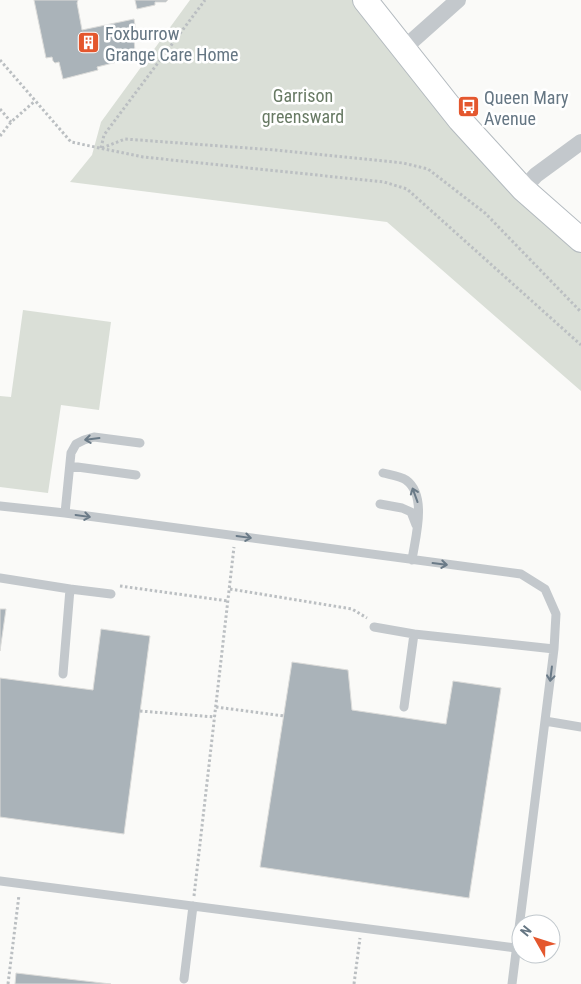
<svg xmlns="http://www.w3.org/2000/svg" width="581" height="984" font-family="'Roboto Condensed',sans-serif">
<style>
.green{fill:#dadfd7}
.building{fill:#aab3b9;stroke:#dcdcda}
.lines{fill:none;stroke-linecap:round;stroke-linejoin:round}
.secondary-casing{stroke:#b3babf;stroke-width:26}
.path{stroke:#bbbfc2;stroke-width:3;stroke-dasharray:2.5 2.5;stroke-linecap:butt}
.lane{stroke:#c3c8cc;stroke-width:9}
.street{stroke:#c3c8cc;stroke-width:16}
.secondary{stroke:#fff;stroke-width:24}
.oneway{stroke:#6a7a87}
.labels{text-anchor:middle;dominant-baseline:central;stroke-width:5;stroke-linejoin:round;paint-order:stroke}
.poi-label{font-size:18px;fill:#657683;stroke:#fff;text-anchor:start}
.park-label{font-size:18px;fill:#687a64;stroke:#fff}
</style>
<rect width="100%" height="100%" fill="#fafaf8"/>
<!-- green -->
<path class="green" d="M190,0H354L581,249V391L387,222L70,182L92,155L101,122Z
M23,310L111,322L99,410L61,405L48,493L0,487V396L11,397Z"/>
<!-- building -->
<path class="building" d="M34,0H78L77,3L82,30L134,19L137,38L134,39L135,52L132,56L128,57L129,59L97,67L98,70L63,79L59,62L55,63L53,61L52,57L46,58Z
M135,0H168L166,2H155V5L137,9Z
M0,609H6L0,651Z
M101,629L150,636L124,834L0,817V678L93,690Z
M292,662L348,670L352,710L446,724L453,681L501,688L469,898L260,867Z
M16,973L111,984H15Z"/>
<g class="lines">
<defs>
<path id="secondary" d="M365,0L460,120L523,189L581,240"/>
</defs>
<!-- secondary casing -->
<use href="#secondary" class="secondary-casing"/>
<!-- path -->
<path class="path" d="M0,60L71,142L143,157L384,182L407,189L581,345
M0,109L11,122
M0,136L11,122L35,101
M101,148L104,135L205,0
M102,148L125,139L275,150L403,163L428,169L485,213L581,312
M120,586L228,601
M230,589L352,609L367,618
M216,707L284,716
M140,711L215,717
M194,896L234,547
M8,984L19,895
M354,984L360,938"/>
<!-- lane -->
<path class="lane" d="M70,466L136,475
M383,473C391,475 400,476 406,480C428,496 415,538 412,560
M380,504L402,508L411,512L416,525
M0,506L65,513L521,574L545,589L556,614L554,649L512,984
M65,513L71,453L76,444L84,440L94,437L140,443
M0,578L70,589L63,674
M70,589L111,594
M374,627L414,634
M404,707L414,634L554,649
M545,721L581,727
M0,881L516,948
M184,979L193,906"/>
<!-- street -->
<path class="street" d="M403,49L458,0
M523,189L536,175L581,142"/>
<!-- secondary -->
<use href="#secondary" class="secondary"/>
</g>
<!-- one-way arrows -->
<defs><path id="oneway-shaft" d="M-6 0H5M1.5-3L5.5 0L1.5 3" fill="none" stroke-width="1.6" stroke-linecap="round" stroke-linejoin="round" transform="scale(1.25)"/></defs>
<g class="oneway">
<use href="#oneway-shaft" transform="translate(92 439) rotate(173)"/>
<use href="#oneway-shaft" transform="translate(415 495) rotate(-110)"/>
<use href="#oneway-shaft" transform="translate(83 516) rotate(8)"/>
<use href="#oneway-shaft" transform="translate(244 537) rotate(8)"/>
<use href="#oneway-shaft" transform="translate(440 564) rotate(7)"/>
<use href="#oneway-shaft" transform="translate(551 674) rotate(97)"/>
</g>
<!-- icons -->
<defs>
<symbol id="building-square" viewBox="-11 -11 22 22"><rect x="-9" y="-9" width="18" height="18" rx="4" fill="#e4572e" stroke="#fff"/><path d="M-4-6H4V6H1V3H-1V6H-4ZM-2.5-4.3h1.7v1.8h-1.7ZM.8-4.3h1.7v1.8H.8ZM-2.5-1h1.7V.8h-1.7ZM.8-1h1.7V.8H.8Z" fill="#fff"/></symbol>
<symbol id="bus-square" viewBox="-11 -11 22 22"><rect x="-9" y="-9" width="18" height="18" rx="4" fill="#e4572e" stroke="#fff"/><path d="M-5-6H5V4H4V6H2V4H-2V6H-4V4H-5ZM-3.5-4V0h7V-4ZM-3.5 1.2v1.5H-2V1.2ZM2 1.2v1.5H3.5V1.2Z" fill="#fff"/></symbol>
</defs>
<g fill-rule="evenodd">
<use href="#building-square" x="76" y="30" width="25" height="25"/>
<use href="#bus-square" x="456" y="94" width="25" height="25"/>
</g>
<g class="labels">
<!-- poi labels -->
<g class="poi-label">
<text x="105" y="33">Foxburrow<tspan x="105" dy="21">Grange Care Home</tspan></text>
<text x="484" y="97">Queen Mary<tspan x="484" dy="21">Avenue</tspan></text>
</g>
<!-- park labels -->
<g class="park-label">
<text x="303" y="95">Garrison<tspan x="303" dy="21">greensward</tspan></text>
</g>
</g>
<!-- north arrow -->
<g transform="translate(536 939) rotate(309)"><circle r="24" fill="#ffffff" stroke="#c1c8cd"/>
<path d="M0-4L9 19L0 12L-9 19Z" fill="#e4572e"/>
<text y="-8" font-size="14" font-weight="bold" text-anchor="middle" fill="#657683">N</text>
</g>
</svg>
